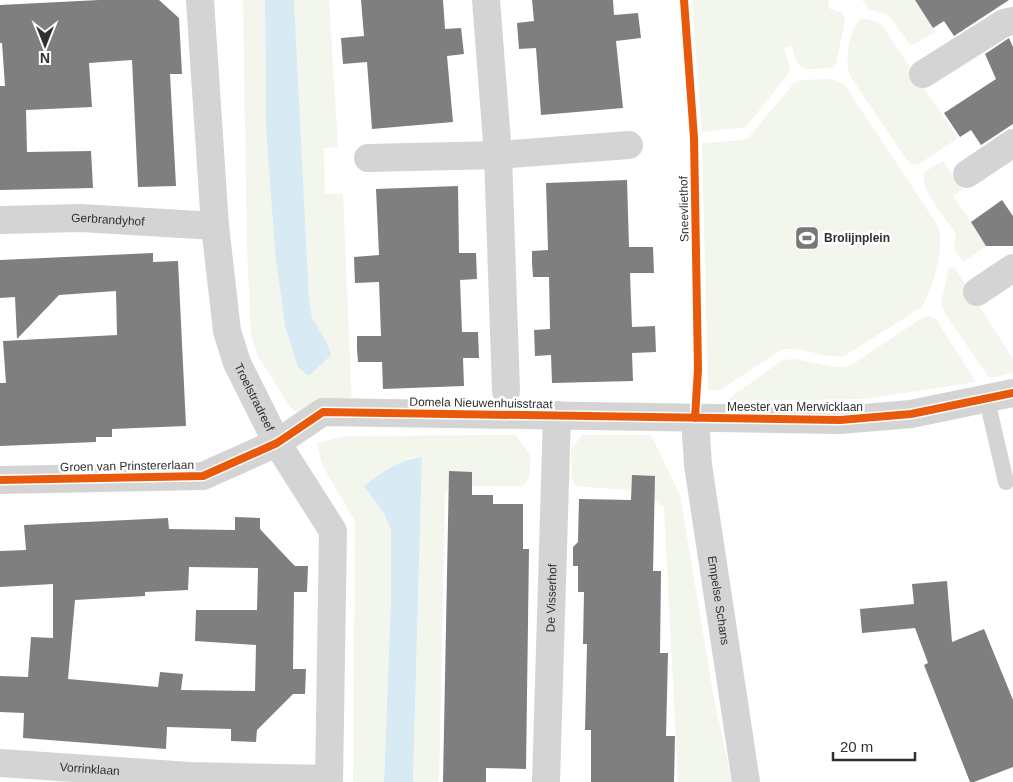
<svg xmlns="http://www.w3.org/2000/svg" width="1013" height="782" font-family="Arial,sans-serif">
<style>
.green{fill:#f2f6ec}
.water{fill:#d8eaf4}
.building{fill:#7f7f7f;fill-rule:evenodd}
.lines{fill:none;stroke-linecap:round;stroke-linejoin:round}
.service{stroke:#d4d4d4;stroke-width:16}
.minor{stroke:#d4d4d4;stroke-width:28}
.cycleway-casing{stroke:#fff;stroke-width:11}
.cycleway{stroke:#e8590c;stroke-width:8}
.labels{text-anchor:middle;dominant-baseline:central;stroke-width:5;stroke-linejoin:round;paint-order:stroke}
.street-label{font-size:12px;fill:#303030;stroke:#fff}
.poi-label{font-size:12px;font-weight:bold;fill:#303030;stroke:#fff;text-anchor:start}
</style>
<rect width="100%" height="100%" fill="#fff"/>
<!-- green -->
<path class="green" d="M243,0H265L266,128L275,252L285,326L326,341L311,318L309,299L294,0H329L338,147L324,148L325,194H343L352,407L299,415L291,408L258,357L251,334L247,249Z
M692,0H829L828,8L843,13L845,21L836,64L832,68L805,69L796,62L792,46L784,48L790,69L788,74L746,127L702,132Z
M862,0H917L935,32L911,46L888,15L869,9Z
M860,19H868L881,24L958,138L919,164L912,165L906,159L850,76C844,60 849,31 860,19Z
M832,79L845,85L938,226C945,248 933,287 922,307L844,356C824,359 804,347 783,349L720,390H708L702,143L743,140L749,137L794,83L801,80Z
M943,161L962,189L953,196L988,245L963,262L954,248L956,234C946,218 920,191 924,172Z
M949,267L955,268L1013,359V373L989,378L945,313L941,303Z
M930,316L936,319L976,382L865,399L726,401L782,360L796,359L835,367L850,366L922,318Z
M515,435L531,455L529,478L523,486H450L445,493L439,782H413L422,457L411,458L364,486L384,513L391,530V597L384,782H353L355,521L322,465L317,443L345,436Z
M582,435H651L680,495L714,699L732,782H678L664,507L638,491L576,486L572,480L571,449Z"/>
<!-- water -->
<path class="water" d="M265,0H294L309,299L312,318L326,341L331,355L311,374L308,375L298,367L285,326L275,252L266,128Z
M422,457L413,782H384L391,597V530L384,513L364,486C382,472 399,460 422,457Z"/>
<!-- building -->
<path class="building" d="M99,0H159L179,18L182,74H170L176,186L138,187L132,60L89,63L92,107L26,110L27,152L91,151L93,188L0,190V86H5L2,43H0V5Z
M361,0H443L445,29L461,28L464,54L447,56L453,122L372,129L367,62L343,64L341,38L364,36Z
M532,0H613L614,15L638,13L641,38L616,41L623,108L541,115L536,48L519,49L517,23L534,21Z
M915,0H1009L954,36L944,21L933,28Z
M1009,38L1013,47V124L981,145L971,130L960,137L944,113L996,79L985,54Z
M627,180L629,247H653L654,273H630L632,327L655,326L656,352L632,353L633,381L552,383L551,355L535,356L534,330L550,329L549,277H533L532,263V251L548,250L546,183Z
M458,186L459,253H476L477,279L460,280L462,332H478L479,358H463L464,386L383,389L382,362H358L357,349V336H381L379,282L355,283L354,257L379,255L376,189Z
M1002,200L1013,216V246H986L971,222Z
M153,253V262L178,261L186,426L112,429V437H96V442L0,446V383H6L3,341L117,335L116,291L59,295L17,339L15,297L0,298V260Z
M449,471L472,472V495H493V504H523V549H529L526,769L486,768V782H443Z
M632,475L655,476L653,571H661L660,653H668L666,736H675L674,782H591V730H585L587,644H583L584,592H578V566H573V547L578,542L579,499L631,500Z
M235,517L260,518V529L289,560L295,566H308L307,592H294L293,669H306L305,694H293L257,730L256,742L231,741V729L167,727L166,749L23,738L24,713L0,712V676L28,677L31,637L53,638V584L0,587V551L26,550L24,525L168,518L169,529L235,530ZM189,567L258,568L257,610H196L195,641L256,645L255,691L181,690L183,674L160,672L158,687L68,679L75,600L145,596V592L188,590Z
M947,581L952,642L984,629L1013,700V767L974,782H970L924,665L928,663L915,628L862,633L860,609L914,604L912,584Z"/>
<g class="lines">
<!-- service -->
<path class="service" d="M987,400L1006,482"/>
<!-- minor -->
<g class="minor">
<path id="s1" d="M200,0L215,226L227,331L237,363L277,443L333,531L329,782"/>
<path d="M486,0L498,155L506,391"/>
<path d="M923,74L1004,23L1013,21"/>
<path d="M368,158L498,155L629,145"/>
<path d="M967,174L1013,143"/>
<path id="s2" d="M0,220L81,218L215,226"/>
<path d="M977,292L1013,268"/>
<path id="s3" d="M695,418L698,465L746,782"/>
<path d="M0,480L203,476L277,443L323,412L840,420L911,414L1013,393"/>
<path id="s4" d="M0,763L190,776L329,779"/>
<path id="s5" d="M546,782L557,415"/>
</g>
<defs>
<path id="cycleway" d="M684,0L694,138L698,369L695,418
M0,480L203,476L277,443L323,412L840,420L911,414L1013,393"/>
</defs>
<!-- cycleway casing -->
<use href="#cycleway" class="cycleway-casing"/>
<!-- cycleway -->
<use href="#cycleway" class="cycleway"/>
</g>
<!-- icons -->
<defs>
<symbol id="stadium-square" viewBox="-11 -11 22 22"><rect x="-9" y="-9" width="18" height="18" rx="4" fill="#787878" stroke="#fff"/><path d="M0-5a6.5 5 0 1 0 0 10a6.5 5 0 1 0 0-10ZM-3.5-1.8h7v3.6h-7Z" fill="#fff"/></symbol>
</defs>
<g fill-rule="evenodd">
<use href="#stadium-square" x="793" y="224" width="28" height="28"/>
</g>
<g class="labels">
<!-- street labels -->
<g class="street-label">
<text transform="translate(684 209) rotate(-91)">Sneevliethof</text>
<text stroke="none"><textPath href="#s2" startOffset="108">Gerbrandyhof</textPath></text>
<text stroke="none"><textPath href="#s1" startOffset="404">Troelstradreef</textPath></text>
<text transform="translate(481 403) rotate(1)">Domela Nieuwenhuisstraat</text>
<text x="795" y="407">Meester van Merwicklaan</text>
<text transform="translate(127 466) rotate(-1)">Groen van Prinstererlaan</text>
<text stroke="none"><textPath href="#s5" startOffset="184">De Visserhof</textPath></text>
<text stroke="none"><textPath href="#s3" startOffset="184">Empelse Schans</textPath></text>
<text stroke="none"><textPath href="#s4" startOffset="90">Vorrinklaan</textPath></text>
</g>
<!-- poi labels -->
<g class="poi-label">
<text x="824" y="238">Brolijnplein</text>
</g>
</g>
<!-- north arrow -->
<g transform="translate(45 45) rotate(180)" stroke="#ffffff" stroke-width="4" paint-order="stroke">
<path d="M0-4L9 19L0 12L-9 19Z" fill="#303030"/>
<text y="-8" font-size="14" font-weight="bold" text-anchor="middle" fill="#303030">N</text>
</g>
<!-- scale -->
<path d="M833 752v8h82v-8" fill="none" stroke="#303030" stroke-width="2.5"/>
<text x="840" y="752" font-size="15" fill="#303030" stroke="#ffffff" stroke-width="4" paint-order="stroke">20 m</text>
</svg>
